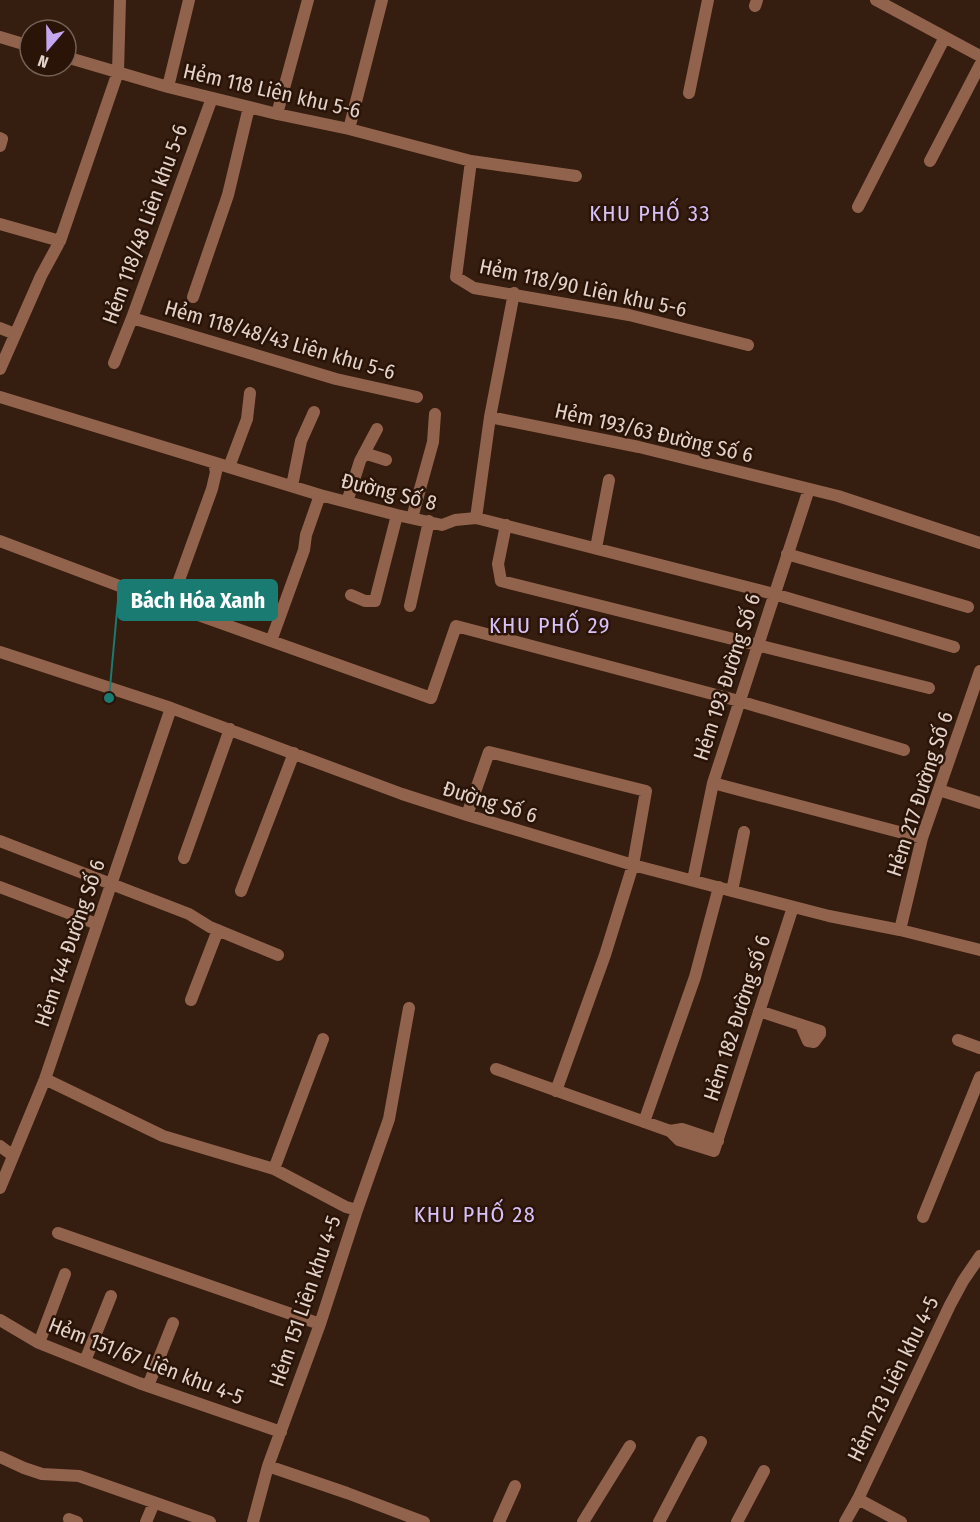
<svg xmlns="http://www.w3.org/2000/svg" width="980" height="1522" font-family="'Fira Sans Condensed',sans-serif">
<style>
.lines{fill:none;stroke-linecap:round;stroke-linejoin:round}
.street{stroke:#92634c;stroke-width:12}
.labels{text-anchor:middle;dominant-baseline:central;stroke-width:5;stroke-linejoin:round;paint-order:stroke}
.street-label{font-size:21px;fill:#e4d3cb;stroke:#2a1407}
.neighbourhood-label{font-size:22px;letter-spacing:1.5px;fill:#d7c1f9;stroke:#2a1407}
.leader{fill:none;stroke:#1a7b73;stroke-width:2}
.callout-dot{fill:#1a7b73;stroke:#2a1407;stroke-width:2}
.callout{fill:#1a7b73;stroke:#1a7b73;stroke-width:2}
.callout-label{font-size:22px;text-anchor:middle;font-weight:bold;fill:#fff}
</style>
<rect width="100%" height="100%" fill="#351d10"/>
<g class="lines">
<!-- street -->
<path class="street" d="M876,0L980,56
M755,6L757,0
M0,37L30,46
M66,57L168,87L277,114L349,129L471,161L576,176
M168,87L189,0
M689,93L708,0
M277,114L308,0
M349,129L382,0
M0,138L2,139L0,146
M471,161L456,277L474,288L629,315L748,345
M930,161L980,65
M858,207L945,37
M0,224L60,241
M193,297L228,195L249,107
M132,318L336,379L417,397
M0,328L15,334
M114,363L132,318L212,98
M0,369L41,276L60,241L118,72L120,0
M0,397L320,495L397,515L442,525L455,520L476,518L774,594L954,647
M490,417L639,447L838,496L980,543
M364,453L386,460
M229,467L247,419L250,393
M292,486L301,441L314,412
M347,502L360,461L377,429
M412,518L433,442L435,414
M476,518L490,417L514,293
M506,525L498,564L501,581L929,688
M0,541L170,605L431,698L456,626L739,701L904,750
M596,548L609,480
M787,554L968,607
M351,595L365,601H375L397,515
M170,605L212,489L216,472L214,463
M410,606L429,521
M271,641L304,550L306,535L320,495
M0,652L171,708L402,794L467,815L633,865L732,891L829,916L900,930L980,950
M713,783L922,838
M939,790L980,803
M467,815L489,752L646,791L633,865L605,955L556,1091
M0,841L189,914L210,927L278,955
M184,858L230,729
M693,880L713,783L809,489
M0,887L97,924
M241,891L294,753
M732,891L744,832
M900,930L922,838L980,671
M191,1000L218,930
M759,1011L820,1031V1034L814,1042L808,1041L801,1025
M958,1040L980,1048
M496,1069L670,1131L679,1140L714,1151L793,907
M45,1079L163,1136L274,1169L346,1207L357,1210L320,1324L268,1466L253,1522
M644,1122L695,977L719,887
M670,1131L682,1129L718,1141
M0,1146L12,1155
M274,1169L323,1039
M0,1188L45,1079L171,708
M357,1210L389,1119L409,1008
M923,1217L980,1077
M58,1233L320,1324
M0,1320L39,1343L139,1383L281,1432
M39,1343L65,1274
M85,1361L111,1296
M148,1386L173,1323
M0,1457L24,1468L42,1474L79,1476L210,1522
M268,1466L347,1493L424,1522
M858,1499L901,1522
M69,1519L77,1522
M146,1522L154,1503
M499,1522L515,1486
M583,1522L630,1446
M659,1522L701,1442
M737,1522L764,1471
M845,1522L858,1499L950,1305L963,1281L980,1256"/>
</g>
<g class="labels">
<!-- street labels -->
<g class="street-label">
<text transform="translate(272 91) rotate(13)">Hẻm 118 Liên khu 5-6</text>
<text transform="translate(145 224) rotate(-70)">Hẻm 118/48 Liên khu 5-6</text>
<text transform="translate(583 288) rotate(12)">Hẻm 118/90 Liên khu 5-6</text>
<text transform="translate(280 340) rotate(16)">Hẻm 118/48/43 Liên khu 5-6</text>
<text transform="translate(654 433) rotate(13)">Hẻm 193/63 Đường Số 6</text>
<text transform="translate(389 492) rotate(14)">Đường Số 8</text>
<text transform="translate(727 677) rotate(-72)">Hẻm 193 Đường Số 6</text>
<text transform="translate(920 794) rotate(-72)">Hẻm 217 Đường Số 6</text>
<text transform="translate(490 802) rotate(17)">Đường Số 6</text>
<text transform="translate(70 943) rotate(-71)">Hẻm 144 Đường Số 6</text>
<text transform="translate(737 1018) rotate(-72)">Hẻm 182 Đường số 6</text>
<text transform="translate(305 1301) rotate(-71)">Hẻm 151 Liên khu 4-5</text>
<text transform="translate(146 1361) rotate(21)">Hẻm 151/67 Liên khu 4-5</text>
<text transform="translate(893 1379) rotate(-64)">Hẻm 213 Liên khu 4-5</text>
</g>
<!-- neighbourhood labels -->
<g class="neighbourhood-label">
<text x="650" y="213">KHU PHỐ 33</text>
<text x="550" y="625">KHU PHỐ 29</text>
<text x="475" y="1214">KHU PHỐ 28</text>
</g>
</g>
<!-- callouts -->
<path class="leader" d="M109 698L118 600"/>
<circle class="callout-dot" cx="109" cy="698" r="6"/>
<rect class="callout" x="118" y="580" width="159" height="40" rx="6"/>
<g class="callout-label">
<text x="198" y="608">Bách Hóa Xanh</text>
</g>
<!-- north arrow -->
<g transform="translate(48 48) rotate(200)"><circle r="28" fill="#2a1407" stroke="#746055" stroke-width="1.5"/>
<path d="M0-4.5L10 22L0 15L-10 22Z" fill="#c5a6f0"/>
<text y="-9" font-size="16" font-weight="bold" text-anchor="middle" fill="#e4d3cb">N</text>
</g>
</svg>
